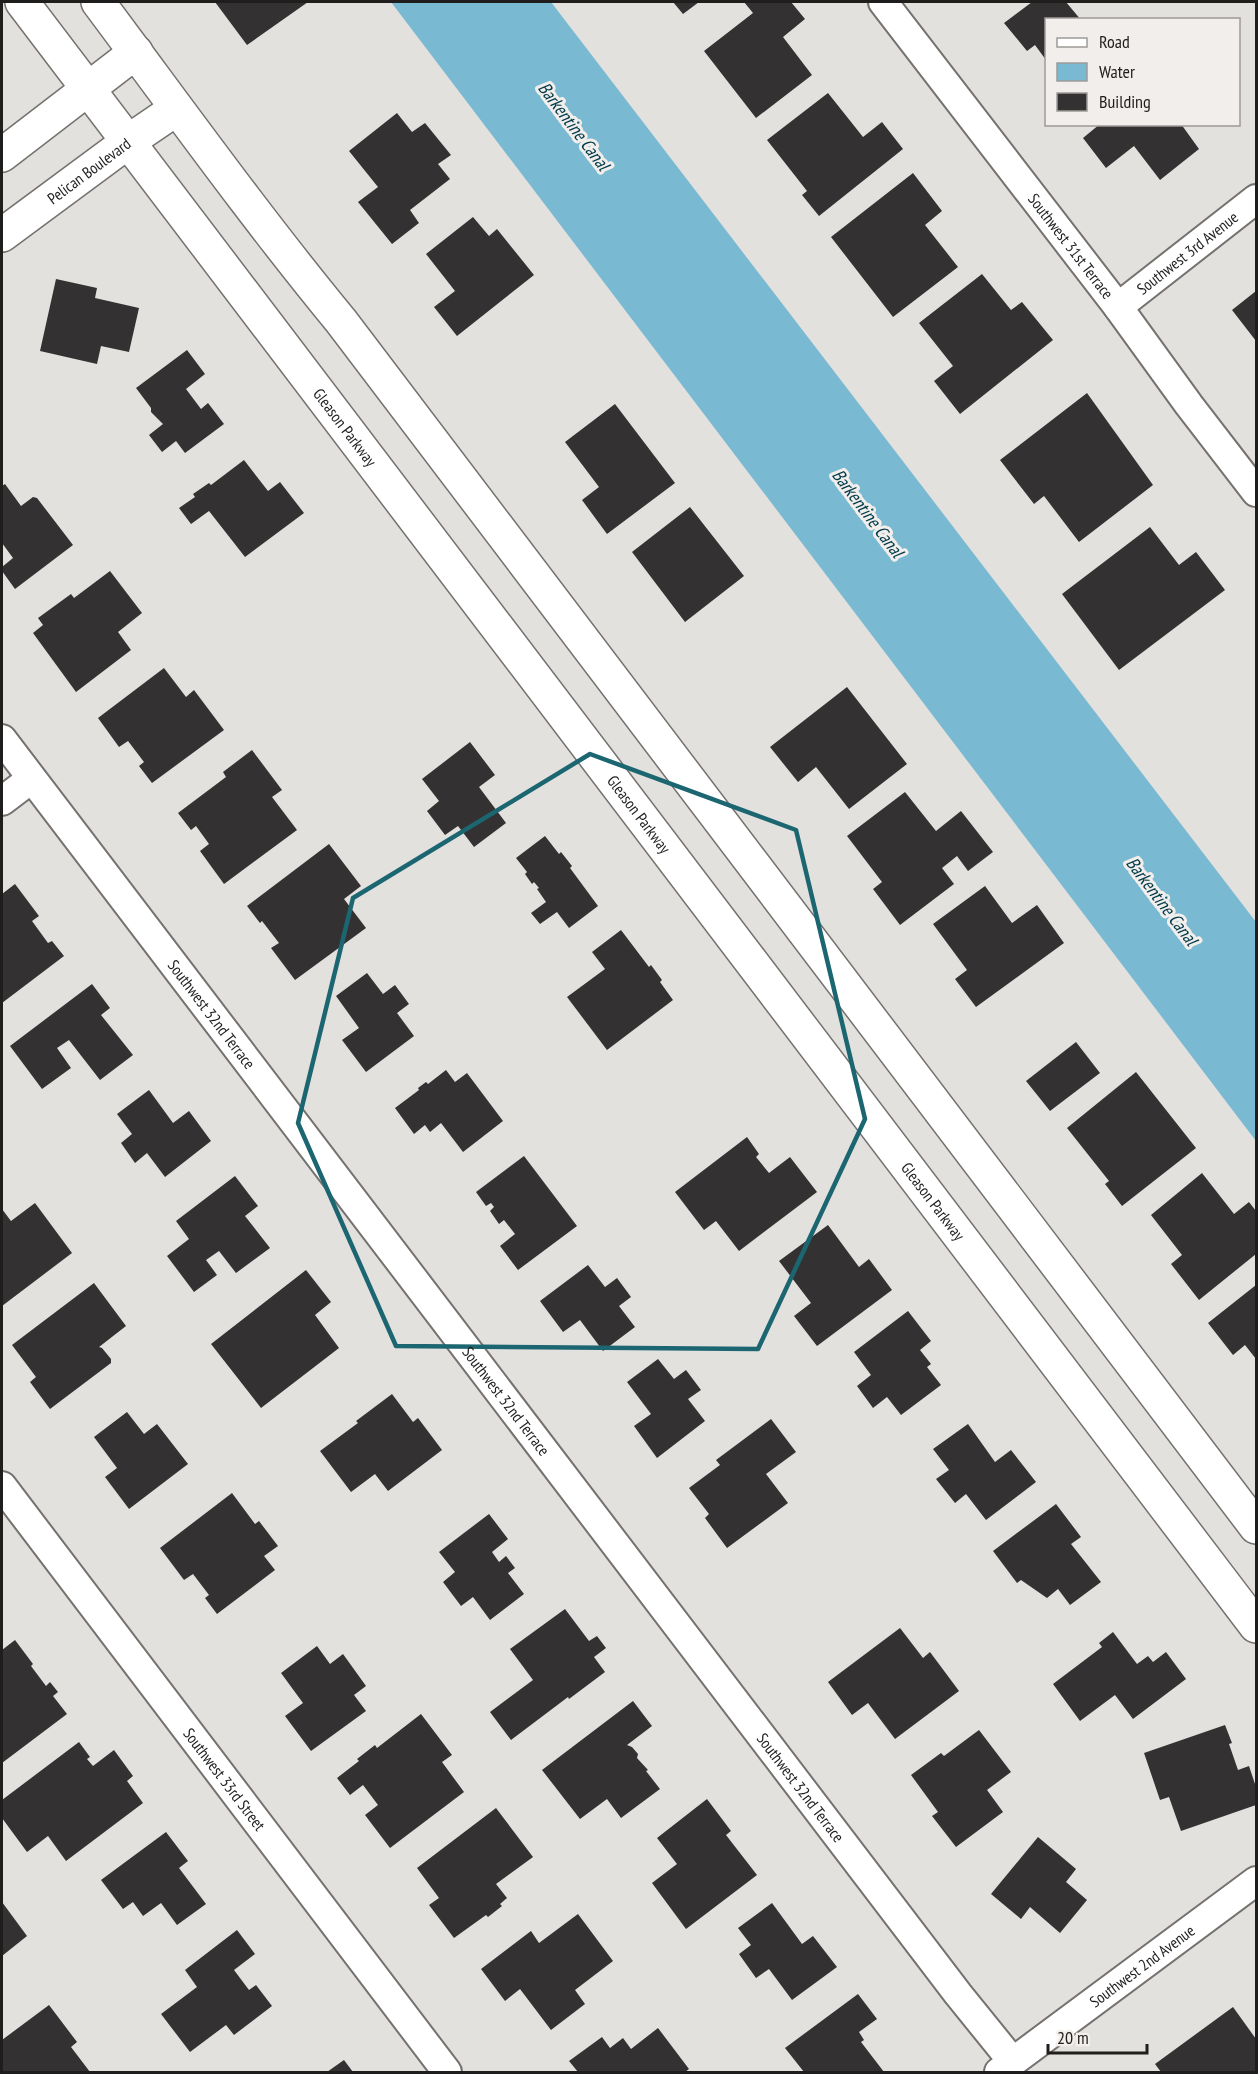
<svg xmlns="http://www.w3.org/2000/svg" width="1258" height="2074" font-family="'PT Sans Narrow',sans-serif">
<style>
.water{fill:#7ab9d2}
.building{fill:#333132}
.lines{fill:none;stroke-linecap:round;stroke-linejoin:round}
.street-casing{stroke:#74716f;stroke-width:32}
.secondary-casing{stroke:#74716f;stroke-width:36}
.street{stroke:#fff;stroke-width:28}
.secondary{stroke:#fff;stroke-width:33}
.marked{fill:none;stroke:#1c6671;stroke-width:4.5;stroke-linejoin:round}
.labels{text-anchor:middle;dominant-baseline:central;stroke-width:6;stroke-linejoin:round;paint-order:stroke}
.street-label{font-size:16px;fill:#1f1e1d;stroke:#f1eeeb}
.water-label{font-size:18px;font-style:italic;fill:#003a4b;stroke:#f1eeeb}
</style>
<rect width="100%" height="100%" fill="#e3e1de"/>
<!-- water -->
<path class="water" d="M391,2H551L1256,922V1141Z"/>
<!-- building -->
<path class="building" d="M215,2H308L247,45Z
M673,2H699L683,14Z
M744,2H791L805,19L783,37L812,75L756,118L704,51L753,13Z
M1032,2H1066L1081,20H1046V60L1035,45L1027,51L1004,23Z
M828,93L863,137L882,122L903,149L819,216L802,195L807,191L767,140Z
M397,113L412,132L425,123L451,155L438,164L450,179L410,210L419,223L392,244L358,202L378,187L349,151Z
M1100,124H1181L1199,149L1160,180L1134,146L1106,168L1083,138Z
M913,173L942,211L925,225L958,267L893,317L831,237Z
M473,217L489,236L497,229L534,275L457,336L434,307L455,291L426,254Z
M982,274L1011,310L1022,302L1053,340L960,414L934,381L953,366L919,323Z
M56,279L97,288L95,298L139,308L129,352L101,346L97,364L40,351Z
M1256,291V341L1232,310Z
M187,350L205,374L186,389L201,409L208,403L224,424L185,453L176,441L162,452L149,435L163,424L151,412V408L136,388Z
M1087,393L1153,485L1079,542L1044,496L1034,504L1000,460Z
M615,404L675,483L607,534L582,500L599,487L565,442Z
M244,460L268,491L280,482L304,513L245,557L209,511L191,524L179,508L195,497L193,494L209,483L211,485Z
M5,484L21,506L33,497L37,498L73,545L15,589L2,571V567L13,558L2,543V486Z
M690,507L744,576L685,622L632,552Z
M1150,527L1179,565L1196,552L1225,590L1119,670L1062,594Z
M110,571L142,613L118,632L131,650L76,692L33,633L43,625L38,618L71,594L74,598Z
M164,668L186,697L194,690L224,730L152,783L139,766L144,762L128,741L119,747L98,718Z
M847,687L907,764L849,809L816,767L798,782L770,747Z
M470,742L495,775L479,787L506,823L474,847L458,826L445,835L427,811L439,801L422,779Z
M252,750L282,790L272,797L297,830L224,884L200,851L209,844L196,826L191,830L178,813L226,777L223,772Z
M905,792L936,831L961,811L993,852L968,871L957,856L942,868L954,884L900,925L873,889L882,882L847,836Z
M545,836L559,854L561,852L572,866L570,868L598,906L569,928L557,912L540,924L531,913L546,902L537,889L539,888L534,882L532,884L525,874L527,872L516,858Z
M329,844L361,886L344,899L366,928L295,980L271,948L279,943L262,921L260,923L247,906Z
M15,884L39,916L32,921L48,943L52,941L64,956L2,1003V894Z
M985,886L1012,923L1037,905L1064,943L976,1007L955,979L967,970L933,924Z
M621,930L649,967L651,965L662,980L660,982L673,1000L607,1050L567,997L605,969L592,952Z
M367,973L383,994L395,985L409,1004L397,1013L414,1036L366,1072L342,1040L359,1028L336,996Z
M92,984L110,1008L101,1015L133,1055L100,1080L69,1040L57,1048L71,1068L42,1089L10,1046Z
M1076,1042L1100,1073L1050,1111L1026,1081Z
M446,1070L455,1082L467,1073L503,1121L463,1152L441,1123L430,1132L425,1125L414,1134L395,1108L419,1090L418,1088L426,1082L428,1084Z
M1136,1072L1196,1148L1122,1206L1105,1184L1109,1181L1067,1128Z
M149,1090L173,1123L189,1111L211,1141L165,1177L147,1153L135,1163L121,1143L132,1134L117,1114Z
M747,1137L759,1154L756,1157L769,1173L790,1157L817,1192L739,1251L716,1221L704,1230L675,1192Z
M524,1156L577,1226L518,1270L500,1246L515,1234L504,1220L499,1224L490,1211L494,1207L491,1203L486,1206L476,1192Z
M1202,1173L1234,1214L1249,1202L1256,1211V1254L1199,1300L1171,1264L1182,1255L1151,1215Z
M235,1176L258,1206L245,1216L270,1248L236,1273L219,1251L206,1260L217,1275L194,1292L167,1256L189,1239L176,1221Z
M35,1203L72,1253L2,1306V1209L11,1221Z
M828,1225L859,1267L869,1259L892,1290L817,1346L794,1316L811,1303L779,1261Z
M588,1265L605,1287L617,1278L631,1297L619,1306L635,1327L603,1351L580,1320L563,1332L540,1301Z
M306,1270L331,1302L315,1315L339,1348L261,1408L211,1344Z
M94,1283L126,1326L99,1347L102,1348L111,1359V1363L50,1409L30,1382L36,1377L12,1345Z
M1256,1285V1359L1245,1345L1233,1355L1208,1323Z
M908,1311L931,1341L920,1350L931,1364L927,1367L941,1385L901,1415L887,1397L873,1408L857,1386L871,1375L854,1352Z
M658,1359L674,1379L686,1370L701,1390L688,1399L705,1421L657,1458L634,1426L651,1414L627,1382Z
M392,1394L413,1422L418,1418L442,1450L388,1491L375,1474L351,1492L320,1451L358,1423L356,1421Z
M127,1412L144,1434L157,1424L188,1464L129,1509L105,1477L117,1468L94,1437Z
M771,1419L796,1452L766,1474L788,1503L727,1548L705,1518L709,1514L689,1488L720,1465L716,1460Z
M968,1424L995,1462L1011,1450L1036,1482L986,1520L966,1494L955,1503L936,1479L949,1470L933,1449Z
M232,1493L255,1524L259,1521L278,1546L264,1556L275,1570L217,1614L205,1598L209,1595L193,1574L184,1580L160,1548Z
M1056,1504L1081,1537L1071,1544L1101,1582L1070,1605L1058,1589L1047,1598L1021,1580L1017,1583L993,1551Z
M489,1514L508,1539L492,1552L499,1562L506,1556L515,1568L508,1573L524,1594L490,1620L473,1597L461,1606L443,1582L455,1572L439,1552Z
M565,1609L589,1641L597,1636L606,1648L594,1657L605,1672L569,1699L568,1697L511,1740L490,1712L533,1680L510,1649Z
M900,1628L923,1658L930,1652L959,1691L895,1739L868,1703L852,1715L828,1682Z
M1113,1632L1137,1664L1148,1656L1153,1662L1166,1652L1186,1679L1133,1719L1115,1695L1080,1721L1053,1684L1102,1647L1099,1643Z
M15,1640L33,1664L31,1666L46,1686L50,1682L58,1692L53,1696L67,1714L2,1763V1650Z
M317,1646L330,1664L343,1654L366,1686L354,1695L366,1711L311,1751L285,1716L303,1703L281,1673Z
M633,1701L652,1726L627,1745L632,1747L638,1754L637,1758L648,1770L646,1771L660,1789L621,1818L607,1799L580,1819L542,1770Z
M421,1714L452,1755L442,1762L464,1792L390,1848L365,1815L378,1805L363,1785L350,1795L337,1778L359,1761L357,1759L375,1745L377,1748Z
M1225,1725L1232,1743L1229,1744L1238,1770L1249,1766L1256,1787V1805L1181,1831L1169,1797L1160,1800L1144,1753Z
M979,1730L1011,1772L987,1790L1003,1812L956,1847L932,1816L938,1812L911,1775L941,1753L944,1756Z
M79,1742L90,1757L87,1759L93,1766L114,1750L133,1776L127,1781L143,1803L66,1861L48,1836L27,1852L2,1818V1800Z
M707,1799L731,1831L726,1835L757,1875L686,1929L652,1883L677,1864L657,1838Z
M496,1808L533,1857L496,1884L507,1898L500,1904L502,1906L488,1917L486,1915L454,1938L429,1905L439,1898L417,1868Z
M166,1832L188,1861L179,1868L206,1904L177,1925L161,1903L143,1916L133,1902L123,1909L101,1880Z
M1038,1837L1076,1869L1066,1882L1087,1900L1060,1933L1030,1907L1021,1919L991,1894Z
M2,1902L27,1936L2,1956Z
M772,1903L802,1944L813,1936L837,1967L792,2000L769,1969L756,1978L739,1954L751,1945L738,1928Z
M578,1914L613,1961L575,1990L585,2004L551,2030L520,1989L505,2001L481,1969L531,1931L539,1943Z
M237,1930L255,1954L234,1970L249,1990L256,1985L272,2006L234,2035L226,2025L190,2052L161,2014L197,1987L185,1970Z
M858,1994L877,2019L859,2032L864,2040L861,2042L884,2072H804L785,2048Z
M49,2005L77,2042L71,2047L90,2072H2V2040Z
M1233,2007L1256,2039V2072H1161L1155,2064Z
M658,2028L689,2069L685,2072H578L569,2061L602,2037L610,2048L623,2038L631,2049Z
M344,2060L353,2072H327Z"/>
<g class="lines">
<defs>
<g id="street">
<path id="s1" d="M883,2L1118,307L1189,405L1256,492"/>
<path id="s2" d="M1118,307L1256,199"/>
<path id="s3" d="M2,739L958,1994L1013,2062"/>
<path d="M2,801L31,779"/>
<path id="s4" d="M2,1486L447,2072"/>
<path id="s5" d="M999,2072L1256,1881"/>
</g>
<g id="secondary">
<path id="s6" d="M22,2L1256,1626"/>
<path d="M98,2C178,109 256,218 341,321L1256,1527"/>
<path d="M2,155L136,52"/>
<path id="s7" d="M2,235L129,141L176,109"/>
</g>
</defs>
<!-- street casing -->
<use href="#street" class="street-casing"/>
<!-- secondary casing -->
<use href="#secondary" class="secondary-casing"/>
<!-- street -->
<use href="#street" class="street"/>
<!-- secondary -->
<use href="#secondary" class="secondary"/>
</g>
<!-- marked area -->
<path class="marked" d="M590,754L796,830L865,1119L758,1349L396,1346L298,1123L353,898Z"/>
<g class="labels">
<!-- street labels -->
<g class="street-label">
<text stroke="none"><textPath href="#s7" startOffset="108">Pelican Boulevard</textPath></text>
<text stroke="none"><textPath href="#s1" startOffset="308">Southwest 31st Terrace</textPath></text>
<text stroke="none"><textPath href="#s2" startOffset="88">Southwest 3rd Avenue</textPath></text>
<text stroke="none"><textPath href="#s6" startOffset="534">Gleason Parkway</textPath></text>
<text stroke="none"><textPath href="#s6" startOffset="1020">Gleason Parkway</textPath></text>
<text stroke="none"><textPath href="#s3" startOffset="346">Southwest 32nd Terrace</textPath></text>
<text stroke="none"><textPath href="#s6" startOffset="1506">Gleason Parkway</textPath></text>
<text stroke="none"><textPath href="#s3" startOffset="832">Southwest 32nd Terrace</textPath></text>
<text stroke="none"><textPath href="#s4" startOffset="368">Southwest 33rd Street</textPath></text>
<text stroke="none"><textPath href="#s3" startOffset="1318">Southwest 32nd Terrace</textPath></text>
<text stroke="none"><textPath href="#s5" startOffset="178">Southwest 2nd Avenue</textPath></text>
</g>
<!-- water labels -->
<g class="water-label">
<text transform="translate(574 126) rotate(53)">Barkentine Canal</text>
<text transform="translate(868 513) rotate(53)">Barkentine Canal</text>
<text transform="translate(1162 901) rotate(53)">Barkentine Canal</text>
</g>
</g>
<!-- border -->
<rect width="1258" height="2074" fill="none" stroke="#1f1e1d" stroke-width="6"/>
<!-- legend -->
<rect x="1045" y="18" width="195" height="108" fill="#f1eeeb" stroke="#9d9b99" stroke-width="1.5"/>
<rect x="1057" y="38" width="30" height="9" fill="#ffffff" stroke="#9d9b99" stroke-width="1.5"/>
<text x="1099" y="48" font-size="18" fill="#1f1e1d">Road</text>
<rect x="1057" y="63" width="30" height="18" fill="#7ab9d2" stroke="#9d9b99" stroke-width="1.5"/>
<text x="1099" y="78" font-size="18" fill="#1f1e1d">Water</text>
<rect x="1057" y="93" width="30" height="18" fill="#333132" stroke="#9d9b99" stroke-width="1.5"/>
<text x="1099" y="108" font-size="18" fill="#1f1e1d">Building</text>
<!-- scale -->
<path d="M1048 2044v9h99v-9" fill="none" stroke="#1f1e1d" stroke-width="3"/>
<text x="1057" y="2044" font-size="18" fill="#1f1e1d" stroke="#f1eeeb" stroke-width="4.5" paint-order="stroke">20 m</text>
</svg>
